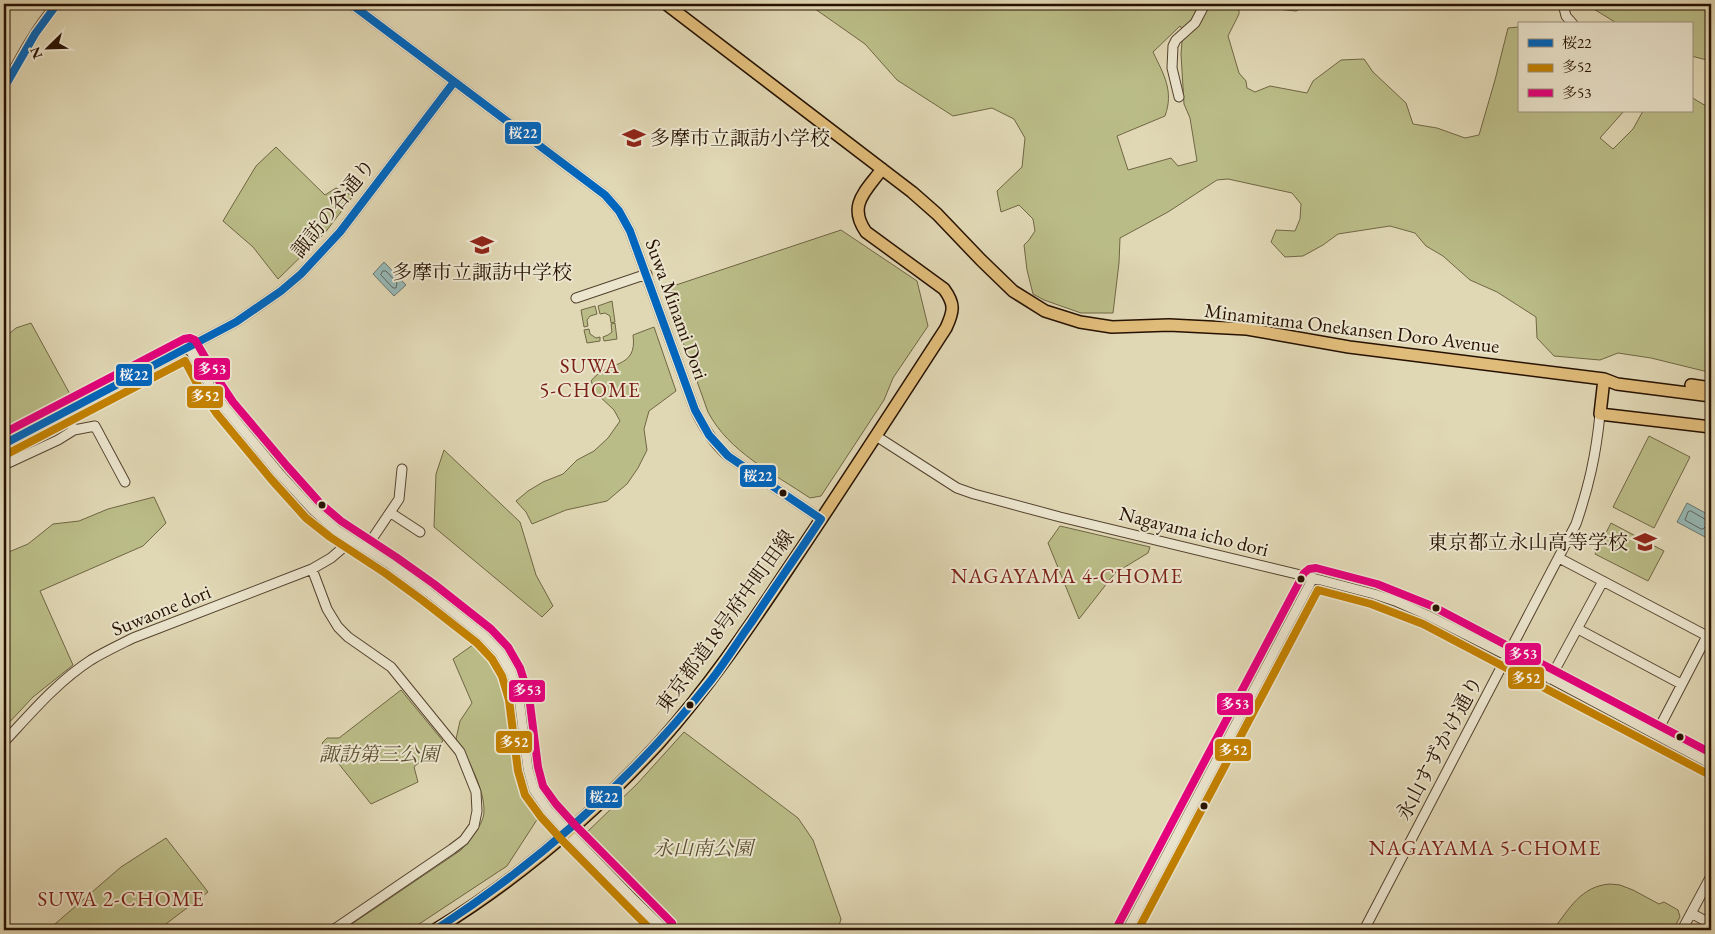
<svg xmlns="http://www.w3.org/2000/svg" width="1715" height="934" font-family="'EB Garamond','Noto Serif JP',serif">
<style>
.green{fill:#babc87;stroke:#706644;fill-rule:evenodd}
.water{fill:#96b8b6;stroke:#69756e}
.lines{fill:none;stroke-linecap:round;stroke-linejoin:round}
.shore{stroke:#5e645c;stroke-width:1}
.minor-casing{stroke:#54422e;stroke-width:11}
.major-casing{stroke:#261101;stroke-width:14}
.minor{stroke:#ebe5ce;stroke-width:9}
.major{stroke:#e0bc7a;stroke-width:11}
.bus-1-casing{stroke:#ebe5ce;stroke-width:11}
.bus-2-casing{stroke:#ebe5ce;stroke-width:11}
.bus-3-casing{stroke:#ebe5ce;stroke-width:11}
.bus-1{stroke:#0065bd;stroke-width:8}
.bus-2{stroke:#c38100;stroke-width:8}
.bus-3{stroke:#e5007d;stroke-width:8}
.bus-dot{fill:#261101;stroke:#ebe5ce;stroke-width:2}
.labels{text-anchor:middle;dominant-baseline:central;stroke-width:4;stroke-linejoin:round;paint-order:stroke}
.poi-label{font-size:20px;fill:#261101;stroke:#ebe5ce;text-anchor:start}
.street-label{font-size:20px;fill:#261101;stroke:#ebe5ce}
.park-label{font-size:20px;font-style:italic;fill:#5a4d30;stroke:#ebe5ce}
.neighbourhood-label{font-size:21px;letter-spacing:1px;fill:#7a1f14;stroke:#ebe5ce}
.line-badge{stroke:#ebe5ce;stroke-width:2}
.badge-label{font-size:14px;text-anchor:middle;font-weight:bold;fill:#fff}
</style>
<rect width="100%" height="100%" fill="#e0d7b4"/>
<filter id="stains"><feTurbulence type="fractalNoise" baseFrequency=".004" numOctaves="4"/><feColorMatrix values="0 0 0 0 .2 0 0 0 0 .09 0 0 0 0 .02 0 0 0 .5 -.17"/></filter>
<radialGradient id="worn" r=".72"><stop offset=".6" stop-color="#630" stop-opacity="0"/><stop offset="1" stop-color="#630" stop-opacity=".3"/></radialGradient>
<!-- green -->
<path class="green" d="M808,4H1239V14L1228,36L1239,73L1246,81L1247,88L1255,92L1270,86L1307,93L1313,81L1341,60L1364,59L1373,72L1406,103L1413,124L1437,128L1465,138L1479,135L1495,80L1508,28L1519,27V111H1624L1600,138L1613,149L1633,129L1643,111H1691V97L1711,109V369L1708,372L1651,358L1618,353L1600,360L1554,356L1537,338L1536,317L1497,292L1470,280L1443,256L1426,246L1415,233L1390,226L1338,234L1323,245L1303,256L1285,257L1271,242L1276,230L1295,231L1300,219L1301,204L1292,193L1228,179L1217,180L1168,212L1120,238L1119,263L1113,313H1081L1044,300L1033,294L1027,270L1024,245L1029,240L1035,231L1033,219L1019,205L1001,212L997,191L1022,167L1025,138L1014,119L992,108L953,116L897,80L865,44ZM1180,26L1183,30L1181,54L1184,104L1190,118L1197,161L1178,166L1171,158L1128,170L1117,136L1165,116C1174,91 1164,75 1153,52Z
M1265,4H1343L1326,9L1304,7L1296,11L1267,8Z
M1589,4H1711V61L1691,56V24H1618L1589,6Z
M276,147L325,195L336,188L353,196L324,234L278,279L253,247L223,221L256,166Z
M841,230L917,281L928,326L893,378L884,400L821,496L810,498C773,473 729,452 708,412L664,289Z
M612,301L615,322L611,323L610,316L605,313L600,314L598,306Z
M595,306L597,314L590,316L587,320L588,326L584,327L581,310Z
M31,323L71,396L4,431V338L16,328Z
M615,323L617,339L604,341L603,337L608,335L612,332L611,324Z
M654,327L676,391L649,411L644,429L647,450L638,468L627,484L607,501L566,510L532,524L526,512L516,501L528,491L543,482L563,474L577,460L594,451L608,438L620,421L614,410L596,393L591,381C607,360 638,370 633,335Z
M589,329L590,334L596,338L600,337V341L587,343L584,330Z
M1649,436L1690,457L1654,528L1613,507Z
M444,450L520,522L536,575L553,606L542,617L434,527L436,474Z
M154,497L166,523L143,546L40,591L73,665L33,697L4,728V554L28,544L53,524L79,521L108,509Z
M1611,523L1664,551L1648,581L1595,554Z
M1060,526L1150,547L1148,553L1115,573L1079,619L1048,543Z
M477,642C509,672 513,706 516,748C517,763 518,778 524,793C528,801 534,808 540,815L507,866L410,930H343L461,850C469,840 479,830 483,818C489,797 467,756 456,739L460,721L472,703L453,659Z
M401,690L443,741L414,767L418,782L371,804L322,743L327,738H339Z
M684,732L798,818L813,840L841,919L838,929L834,930H673L642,903L585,843L587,832L637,784Z
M166,838L208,892L158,930H48L121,867Z
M1610,884L1620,885L1633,890L1659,904L1664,902L1678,910L1680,917L1673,930H1553C1569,909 1581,886 1610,884Z"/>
<!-- water -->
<path class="water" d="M384,262L406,285L394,296L373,274Z
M1687,503L1711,516V525L1705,537L1677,522Z"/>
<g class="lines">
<!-- shore -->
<path class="shore" d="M383,271H386L397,283L396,288H393L381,275Z
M1691,511L1708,521V524L1703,529H1701L1685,520L1688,512Z"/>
<defs>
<path id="minor" d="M351,4L605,195L619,211L630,231L695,410C704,428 713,443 728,456L821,519
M1563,4L1566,16L1573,24
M4,88C20,58 35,29 57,4
M1179,97L1172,68L1173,46L1176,40L1195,23L1205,4
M576,298L647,274
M189,348L210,386L225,408L279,473L313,510L335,529L391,565L428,592L484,636L500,653L511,672L519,698L528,769L534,790L548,810L568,832L631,897L665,930
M65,412L74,430
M876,436L957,488L974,494L1060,517L1309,577L1374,594L1395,601L1427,615L1508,656L1711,764
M4,444L236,322L281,291L301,274L340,232L454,82
M4,465L58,440L74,430L95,426L125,482
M391,513L420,532
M366,548L399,499L402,469
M1559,558L1711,638
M312,569L327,609L338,627L348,637L391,667L460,752L476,792L477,811L474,826L464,840L452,849L333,930
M1578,629L1681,684
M1550,679L1603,581
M1656,734L1707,636
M4,742C31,713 57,682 91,660C104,652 119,645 133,638L312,569L331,558L352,540
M1706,762L1711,752
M1691,913L1711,924
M1127,930L1313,578
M1364,930L1576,524C1589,486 1596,455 1600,414
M1682,930L1711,876"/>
<path id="major" d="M666,4L912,192L937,214L981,260L1013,291L1045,311L1080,322L1112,327L1169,325L1247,329L1349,347L1604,379L1617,384L1711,396
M1604,379L1600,414L1711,427
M1691,385L1711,388
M435,930C518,879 593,815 659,743C707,689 748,629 788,569C842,489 894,408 946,328C954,311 955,304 944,289L866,232C847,205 866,191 882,169"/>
</defs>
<!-- minor casing -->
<use href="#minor" class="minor-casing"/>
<!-- major casing -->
<use href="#major" class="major-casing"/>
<!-- minor -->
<use href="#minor" class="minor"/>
<!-- major -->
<use href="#major" class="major"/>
<defs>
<path id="bus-1" d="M351,4L605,195L619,211L630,231L695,410L709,435L728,456L821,519C798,554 774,588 751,623C738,641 726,661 712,679C634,778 541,861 435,930
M4,88L35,34L57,4
M4,444L236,322L281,291L301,274L340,232L454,82"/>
<path id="bus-2" d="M9,453L185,361L201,391L217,414L271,479L306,518L330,537L385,573L422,600L477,643L492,659L502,676L509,700L518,771L525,795L541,817L561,839L651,930
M1138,930L1318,590L1371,604L1423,624L1706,773"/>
<path id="bus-3" d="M4,433L184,339L190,338L195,340L219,381L233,402L287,466L320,503L341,521L396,557L434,584L491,629L508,647L520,668L529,696L538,767L543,786L556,804L575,825L672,923
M1118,925L1304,573L1309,569L1316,568L1377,584L1432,606L1711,753"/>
</defs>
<!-- bus-1 casing -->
<use href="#bus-1" class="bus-1-casing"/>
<!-- bus-2 casing -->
<use href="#bus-2" class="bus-2-casing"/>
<!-- bus-3 casing -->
<use href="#bus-3" class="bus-3-casing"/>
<!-- bus-1 -->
<use href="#bus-1" class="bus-1"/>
<!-- bus-2 -->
<use href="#bus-2" class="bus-2"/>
<!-- bus-3 -->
<use href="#bus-3" class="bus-3"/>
</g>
<!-- icons -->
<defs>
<symbol id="school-bare" viewBox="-9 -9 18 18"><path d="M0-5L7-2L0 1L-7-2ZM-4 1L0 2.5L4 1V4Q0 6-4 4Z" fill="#8f2418" stroke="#ebe5ce" stroke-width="2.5" paint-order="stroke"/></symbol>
</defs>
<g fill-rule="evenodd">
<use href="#school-bare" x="618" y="122" width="32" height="32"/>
<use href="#school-bare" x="466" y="229" width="32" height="32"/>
<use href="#school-bare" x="1629" y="526" width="32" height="32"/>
</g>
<!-- markers -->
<g class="bus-dot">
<circle cx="783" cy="493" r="4.5"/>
<circle cx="322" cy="505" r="4.5"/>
<circle cx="1301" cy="579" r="4.5"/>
<circle cx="1436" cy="608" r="4.5"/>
<circle cx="690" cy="705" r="4.5"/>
<circle cx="1680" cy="737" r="4.5"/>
<circle cx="1204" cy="806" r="4.5"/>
</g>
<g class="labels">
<!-- poi labels -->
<g class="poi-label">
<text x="650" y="138">多摩市立諏訪小学校</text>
<text x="482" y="272" text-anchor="middle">多摩市立諏訪中学校</text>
<text x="1628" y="542" text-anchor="end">東京都立永山高等学校</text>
</g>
<!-- street labels -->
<g class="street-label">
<text transform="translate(333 208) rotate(-51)">諏訪の谷通り</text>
<text transform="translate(677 309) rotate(70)">Suwa Minami Dori</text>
<text transform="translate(1352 328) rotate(7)">Minamitama Onekansen Doro Avenue</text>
<text transform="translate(1194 531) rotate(14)">Nagayama icho dori</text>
<text transform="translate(161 610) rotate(-22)">Suwaone dori</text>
<text transform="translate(725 621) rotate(-54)">東京都道18号府中町田線</text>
<text transform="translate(1439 748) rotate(-62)">永山すずかけ通り</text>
</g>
<!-- park labels -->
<g class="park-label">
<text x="379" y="754">諏訪第三公園</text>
<text x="703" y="848">永山南公園</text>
</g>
<!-- neighbourhood labels -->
<g class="neighbourhood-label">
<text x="590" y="365">SUWA<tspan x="590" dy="24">5-CHOME</tspan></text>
<text x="1067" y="575">NAGAYAMA 4-CHOME</text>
<text x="1485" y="847">NAGAYAMA 5-CHOME</text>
<text x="121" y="898">SUWA 2-CHOME</text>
</g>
</g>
<g class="line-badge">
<rect x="504" y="121" width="38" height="24" rx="5" fill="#0065bd"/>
<rect x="193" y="357" width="38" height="24" rx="5" fill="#e5007d"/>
<rect x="115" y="363" width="38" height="24" rx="5" fill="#0065bd"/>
<rect x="186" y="385" width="38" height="24" rx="5" fill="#c38100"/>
<rect x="739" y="464" width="38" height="24" rx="5" fill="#0065bd"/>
<rect x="1504" y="642" width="38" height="24" rx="5" fill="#e5007d"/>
<rect x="1507" y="666" width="38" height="24" rx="5" fill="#c38100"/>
<rect x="508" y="679" width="38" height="24" rx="5" fill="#e5007d"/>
<rect x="1216" y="692" width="38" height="24" rx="5" fill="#e5007d"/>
<rect x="495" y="730" width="38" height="24" rx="5" fill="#c38100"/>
<rect x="1214" y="738" width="38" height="24" rx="5" fill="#c38100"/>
<rect x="585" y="785" width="38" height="24" rx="5" fill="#0065bd"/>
</g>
<g class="badge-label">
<text x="523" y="138">桜22</text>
<text x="212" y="374">多53</text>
<text x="134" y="380">桜22</text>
<text x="205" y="401">多52</text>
<text x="758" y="481">桜22</text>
<text x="1523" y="659">多53</text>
<text x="1526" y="683">多52</text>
<text x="527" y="695">多53</text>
<text x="1235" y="709">多53</text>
<text x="514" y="747">多52</text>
<text x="1233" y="755">多52</text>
<text x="604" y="802">桜22</text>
</g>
<!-- margin -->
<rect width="1715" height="934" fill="none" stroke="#e0d7b4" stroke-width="20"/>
<rect x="5" y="5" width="1705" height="924" fill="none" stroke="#261101" stroke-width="2.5"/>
<rect x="10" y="10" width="1695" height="914" fill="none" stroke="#261101"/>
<!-- legend -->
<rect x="1518" y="22" width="175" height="90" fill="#ebe5ce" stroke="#9c907c"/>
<rect x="1528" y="39" width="25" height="8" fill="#0065bd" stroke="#9c907c"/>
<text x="1562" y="48" font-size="15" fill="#261101">桜22</text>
<rect x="1528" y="64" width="25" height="8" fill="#c38100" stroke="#9c907c"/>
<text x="1562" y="72" font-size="15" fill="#261101">多52</text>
<rect x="1528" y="89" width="25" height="8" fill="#e5007d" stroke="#9c907c"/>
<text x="1562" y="98" font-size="15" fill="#261101">多53</text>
<!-- north arrow -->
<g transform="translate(48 48) rotate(247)" stroke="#ebe5ce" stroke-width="4" paint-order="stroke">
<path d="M0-4L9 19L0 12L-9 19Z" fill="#261101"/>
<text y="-8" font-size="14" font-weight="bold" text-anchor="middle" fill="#261101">N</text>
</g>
<rect width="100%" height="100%" filter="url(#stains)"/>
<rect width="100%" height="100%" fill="url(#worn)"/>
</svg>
